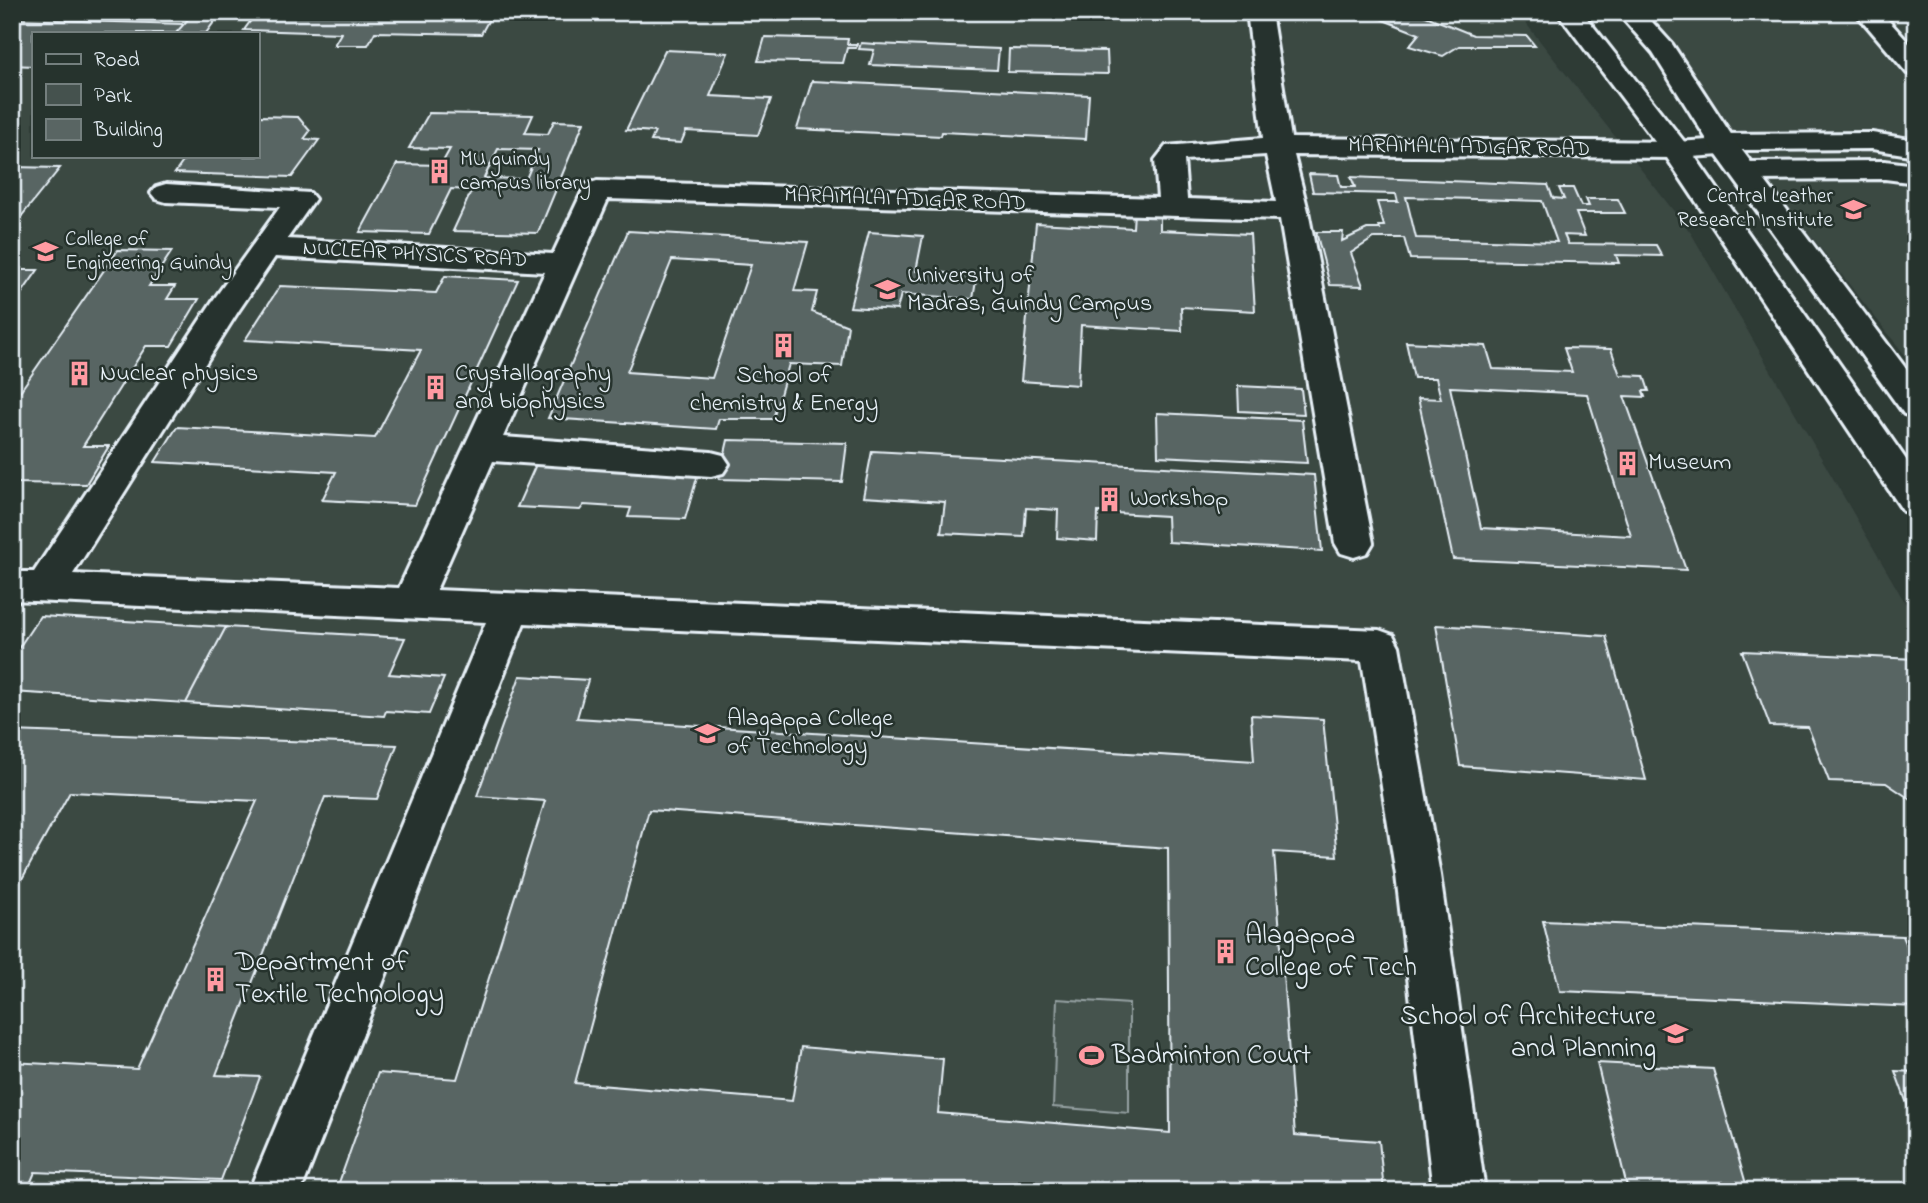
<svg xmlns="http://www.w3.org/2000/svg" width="1928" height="1203" font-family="'Indie Flower',sans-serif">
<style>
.built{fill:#3b4843;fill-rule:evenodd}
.green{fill:#45524e;stroke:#96a2a3;stroke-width:2}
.building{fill:#596563;stroke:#e8f1f8;stroke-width:2;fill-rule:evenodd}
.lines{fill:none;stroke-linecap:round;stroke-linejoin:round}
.minor-casing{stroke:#e8f1f8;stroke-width:6}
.major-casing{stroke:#e8f1f8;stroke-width:6}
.minor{fill:#26332d;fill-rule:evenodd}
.major{fill:#26332d;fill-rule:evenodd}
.labels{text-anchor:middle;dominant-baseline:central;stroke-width:5;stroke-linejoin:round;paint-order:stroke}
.far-street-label{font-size:21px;fill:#e8f1f8;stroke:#26332d}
.far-poi-label{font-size:21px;fill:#e8f1f8;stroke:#26332d;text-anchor:start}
.poi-label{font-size:24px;fill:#e8f1f8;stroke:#26332d;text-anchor:start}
.near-poi-label{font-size:28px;fill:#e8f1f8;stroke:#26332d;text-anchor:start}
</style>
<rect width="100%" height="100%" fill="#2e3b35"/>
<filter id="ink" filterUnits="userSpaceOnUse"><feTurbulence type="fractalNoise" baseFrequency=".0143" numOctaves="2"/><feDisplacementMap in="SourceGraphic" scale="14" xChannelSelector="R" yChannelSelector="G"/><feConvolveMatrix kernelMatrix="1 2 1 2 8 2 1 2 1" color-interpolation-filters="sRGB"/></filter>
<g filter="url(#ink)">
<!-- built -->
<path class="built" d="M12,12H1517L1691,233L1911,613L1916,614V1191H12ZM33,33H257V156H33Z
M1634,12H1916V369L1663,49Z"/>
<!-- green -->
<path class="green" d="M1057,999L1129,1004V1113L1053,1107Z"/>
<!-- building -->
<path class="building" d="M54,12H126L122,16Z
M158,12H229L225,18H217L206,33H176L190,17L155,16Z
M257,12H493L481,34L375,32L368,45H334L341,33L244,30Z
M1363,12H1416L1473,35L1527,36L1535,46H1459L1443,56L1409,46L1419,34Z
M12,19L184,24L176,33H33V66L12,65Z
M765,37L848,39L847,44H857L856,48H847L843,63L758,61Z
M861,43L875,44L999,49L997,70L870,65L874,50L859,49Z
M1009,49L1107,51L1108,74L1008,72Z
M665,50L728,53L710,96L771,99L758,135L686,131L681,143L651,141L655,132L626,130Z
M812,81L1089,95L1086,139L942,132L941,136L797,129Z
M429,113L533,115L525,133L548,134L554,121L584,122L538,233L453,231L472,190L451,189L429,234L360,232L397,164L441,165L450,149L409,148ZM498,149L538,150L526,179L484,178Z
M258,116L298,117L310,131L304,139L319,140L292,177L175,173L187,156H257Z
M12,167L60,168L12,228Z
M1309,174L1338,175L1341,187H1355L1351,177L1548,185L1553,198L1564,199L1559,188H1573L1581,206H1589L1586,199H1618L1625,213H1576L1585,236L1564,235L1568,244L1656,245L1662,256L1616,255L1619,263L1410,259L1404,238H1374L1351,253L1363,286L1330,285L1316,232H1343L1342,241L1367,229H1380L1379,226H1384L1377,202H1398L1396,194L1313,192ZM1406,197L1542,201L1557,242L1416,238Z
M1134,212L1160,213V230L1250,234L1255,311L1181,307L1182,331L1081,325L1078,385L1021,381L1036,223L1133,228Z
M628,231L808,242L794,291L817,292L812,312L848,326L842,366L789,364L773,419H719L716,429L548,418ZM672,260L751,265L712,378L627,372Z
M869,232L923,236L916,271L977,275L973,299L901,294L897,310L850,307Z
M118,250L172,251L149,286H175L167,299H199L171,346H146L83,446H109L86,484L12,483V403Z
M12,270H38L12,307Z
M445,276L518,280L415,505L322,500L336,472L155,462L177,427L375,438L421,350L245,340L280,286L436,293Z
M1406,342L1486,346L1493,369L1572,372L1564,348L1611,349L1620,375L1644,376L1649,391H1643L1645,397L1624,396L1686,570L1453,559L1418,398L1441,399L1436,378H1414ZM1450,387L1587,394L1631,536L1481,528Z
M1238,386L1301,389L1304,414L1239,411Z
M1157,413L1302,420L1307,463L1158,456Z
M728,440L847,443L842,482L719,479Z
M872,451L1314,475L1322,551L1168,542L1167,516L1098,512L1097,541L1057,538L1058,510L1026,508L1024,537L941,533L945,502L863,497Z
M537,462L699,471L685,519L628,517L631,508L584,505L580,510L517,507Z
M40,616L226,627L186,703L12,692V658Z
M1436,625L1606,636L1646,780L1460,766Z
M226,627L405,638L389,674L444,678L429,714L386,711L384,716L186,703Z
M1742,651L1916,659V803L1886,783L1829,781L1808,727L1770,726Z
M520,676L588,680L577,718L1254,761L1251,715L1323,719L1337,856L1274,852L1295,1135L1379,1141L1384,1191H336L378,1073L457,1079L545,801L477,796ZM649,810L1168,848L1170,1133L938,1113L943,1059L801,1047L792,1101L575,1083Z
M12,731L397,745L377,799L325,797L216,1075L260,1077L221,1180L35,1172L27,1191H12V1062L137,1069L257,801L70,792L12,897Z
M1543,921L1903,936L1916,967V1007L1560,991Z
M1597,1063L1713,1069L1748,1191H1628Z
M1895,1071L1916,1072V1127L1906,1101Z"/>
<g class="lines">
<defs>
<path id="minor" d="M1247,12H1271L1291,138L1676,142L1709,140L1712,136L1722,134L1872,133L1916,140V156L1872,149L1738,150L1736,154L1676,158L1294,155L1308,211L1373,543L1367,553L1354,557L1341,553L1335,543L1280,219L608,199L503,437L711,452L723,455L729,464L723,473L711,476L493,461L436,590L1379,630L1393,635L1399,646L1440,875L1485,1191H1433L1396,875L1362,661L524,623L301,1191H249L486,622L12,600V572H34L214,299L280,207L166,202L156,199L151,193L156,187L166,184L310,193L315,199L287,239L553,254L583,190L587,184L597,181L1158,198L1155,160L1166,146L1263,138ZM1266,155L1276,202L1187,199L1184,160ZM275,257L545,272L399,588L73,574L239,310Z
M1855,12H1881L1916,51V75L1907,73Z
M1885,161L1916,165V183L1885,179L1744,180L1734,177L1730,171L1734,165L1744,162Z"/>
<path id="major" d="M1557,12H1582L1686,144L1916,474V515L1903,511L1665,155Z
M1617,12H1643L1672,44L1738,145L1916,382V417L1904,414L1716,154L1653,53Z"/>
</defs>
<!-- minor casing -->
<use href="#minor" class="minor-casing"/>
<!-- major casing -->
<use href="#major" class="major-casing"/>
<!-- minor -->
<use href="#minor" class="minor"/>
<!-- major -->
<use href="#major" class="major"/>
</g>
</g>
<!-- icons -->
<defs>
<symbol id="building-bare" viewBox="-9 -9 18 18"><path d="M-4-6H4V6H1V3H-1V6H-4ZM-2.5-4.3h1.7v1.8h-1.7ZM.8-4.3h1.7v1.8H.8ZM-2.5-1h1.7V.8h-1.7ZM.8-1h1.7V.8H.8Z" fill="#ff9aa2" stroke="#26332d" stroke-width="2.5" paint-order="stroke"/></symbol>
<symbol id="university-bare" viewBox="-9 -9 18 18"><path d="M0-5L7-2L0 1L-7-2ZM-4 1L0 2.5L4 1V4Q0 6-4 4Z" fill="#ff9aa2" stroke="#26332d" stroke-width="2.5" paint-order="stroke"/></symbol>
<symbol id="stadium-bare" viewBox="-9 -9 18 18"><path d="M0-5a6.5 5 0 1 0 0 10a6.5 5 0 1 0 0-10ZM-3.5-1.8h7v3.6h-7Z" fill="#ff9aa2" stroke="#26332d" stroke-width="2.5" paint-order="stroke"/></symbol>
</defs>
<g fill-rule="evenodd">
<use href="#building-bare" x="422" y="154" width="35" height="35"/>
<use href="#university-bare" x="1836" y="192" width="35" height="35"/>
<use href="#university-bare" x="28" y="234" width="35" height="35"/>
<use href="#university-bare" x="870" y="272" width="35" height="35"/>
<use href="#building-bare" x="766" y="328" width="35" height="35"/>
<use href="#building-bare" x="62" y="356" width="35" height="35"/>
<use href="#building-bare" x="418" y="370" width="35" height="35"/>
<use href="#building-bare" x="1610" y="446" width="35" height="35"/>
<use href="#building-bare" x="1092" y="482" width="35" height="35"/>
<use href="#university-bare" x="690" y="716" width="35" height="35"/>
<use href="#building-bare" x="1208" y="934" width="35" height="35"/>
<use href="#building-bare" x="198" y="962" width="35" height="35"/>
<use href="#university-bare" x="1658" y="1016" width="35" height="35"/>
<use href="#stadium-bare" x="1074" y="1038" width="35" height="35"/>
</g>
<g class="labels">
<!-- far-street labels -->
<g class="far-street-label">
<text transform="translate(1469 148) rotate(1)">MARAIMALAI ADIGAR ROAD</text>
<text transform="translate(905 200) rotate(2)">MARAIMALAI ADIGAR ROAD</text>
<text transform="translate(415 255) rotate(3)">NUCLEAR PHYSICS ROAD</text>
</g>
<!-- far-poi labels -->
<g class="far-poi-label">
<text x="460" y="160">MU guindy<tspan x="460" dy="24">campus library</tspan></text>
<text x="1833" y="197" text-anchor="end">Central Leather<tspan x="1833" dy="24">Research Institute</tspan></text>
<text x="65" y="240">College of<tspan x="65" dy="24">Engineering, Guindy</tspan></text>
</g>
<!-- poi labels -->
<g class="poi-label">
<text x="907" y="276">University of<tspan x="907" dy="28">Madras, Guindy Campus</tspan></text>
<text x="100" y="374">Nuclear physics</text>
<text x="455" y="374">Crystallography<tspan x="455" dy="28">and biophysics</tspan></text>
<text x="784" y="376" text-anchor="middle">School of<tspan x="784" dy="28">chemistry &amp; Energy</tspan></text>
<text x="1648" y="463">Museum</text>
<text x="1130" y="499">Workshop</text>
<text x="727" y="719">Alagappa College<tspan x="727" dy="28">of Technology</tspan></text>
</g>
<!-- near-poi labels -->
<g class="near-poi-label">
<text x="1245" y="936">Alagappa<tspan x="1245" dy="32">College of Tech</tspan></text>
<text x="235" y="963">Department of<tspan x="235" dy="32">Textile Technology</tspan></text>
<text x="1656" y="1017" text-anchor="end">School of Architecture<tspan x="1656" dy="32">and Planning</tspan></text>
<text x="1112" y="1056">Badminton Court</text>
</g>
</g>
<!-- margin -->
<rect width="1928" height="1203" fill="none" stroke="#26332d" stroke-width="42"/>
<rect x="21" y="21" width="1886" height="1161" fill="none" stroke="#e8f1f8" stroke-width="2.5" filter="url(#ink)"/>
<!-- legend -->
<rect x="32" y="32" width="228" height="126" fill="#26332d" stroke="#747f7e" stroke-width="2"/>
<rect x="46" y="54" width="35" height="10" fill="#26332d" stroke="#747f7e" stroke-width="2"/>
<text x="94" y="66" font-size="21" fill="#e8f1f8">Road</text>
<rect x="46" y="84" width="35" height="21" fill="#45524e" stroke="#747f7e" stroke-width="2"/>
<text x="94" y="102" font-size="21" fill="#e8f1f8">Park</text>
<rect x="46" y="119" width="35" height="21" fill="#596563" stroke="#747f7e" stroke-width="2"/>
<text x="94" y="136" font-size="21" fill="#e8f1f8">Building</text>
</svg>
